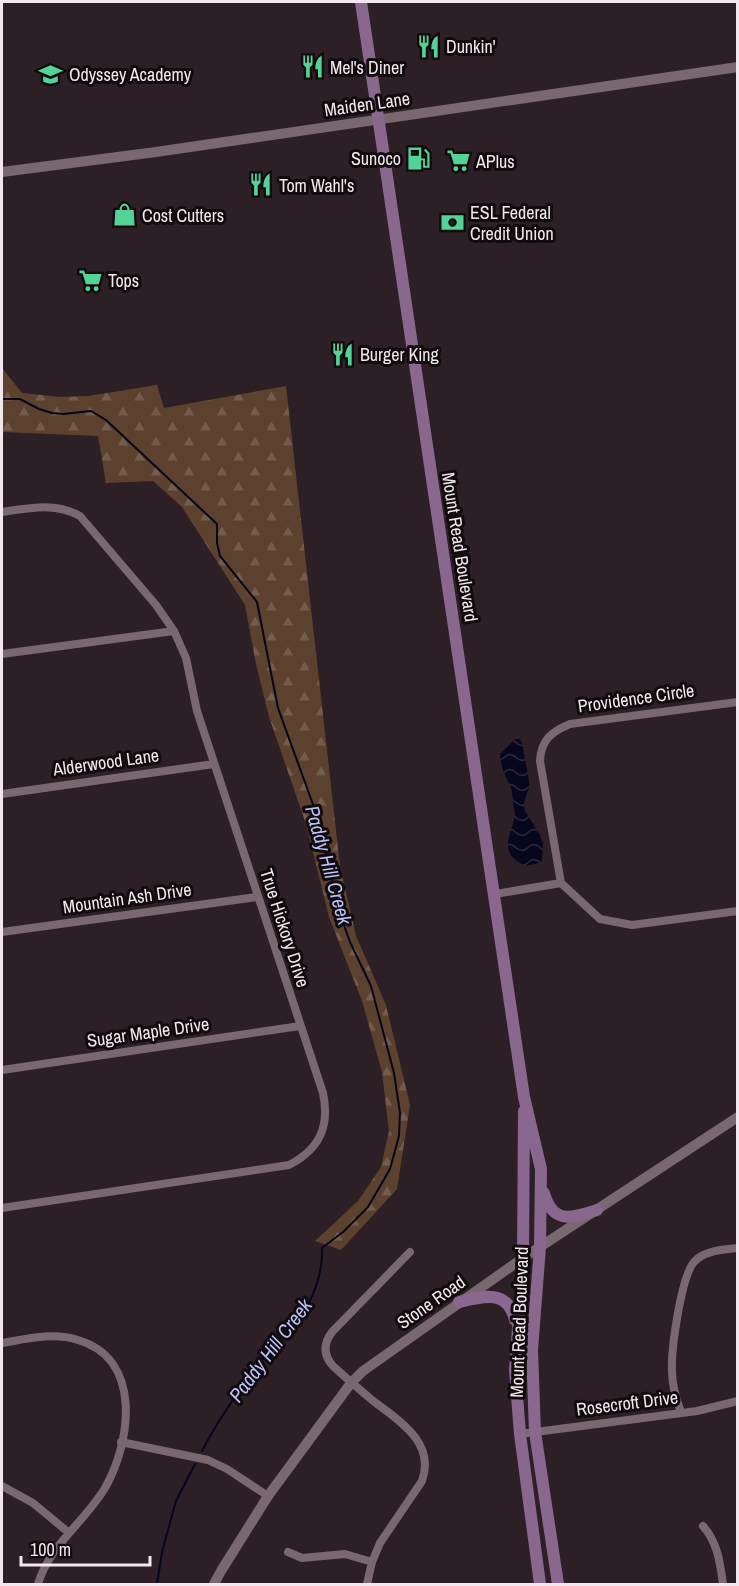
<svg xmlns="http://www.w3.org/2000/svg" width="739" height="1586" font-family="'Archivo Narrow',sans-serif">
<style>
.forest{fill:url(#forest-firs)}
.water{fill:url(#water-waves)}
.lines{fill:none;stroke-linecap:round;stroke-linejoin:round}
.stream{stroke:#06061d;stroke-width:2}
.minor{stroke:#796870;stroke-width:8}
.tertiary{stroke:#796870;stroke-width:10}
.secondary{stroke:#8a678e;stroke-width:12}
.labels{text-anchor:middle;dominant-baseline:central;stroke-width:6;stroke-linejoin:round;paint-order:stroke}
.poi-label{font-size:18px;fill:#f2e7ec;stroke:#110b0e;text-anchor:start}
.street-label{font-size:18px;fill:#f2e7ec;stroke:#110b0e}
.water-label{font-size:20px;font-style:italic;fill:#bac0f8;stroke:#110b0e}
</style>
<defs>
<pattern id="forest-firs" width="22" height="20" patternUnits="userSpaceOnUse" patternTransform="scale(1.5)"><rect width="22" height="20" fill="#5c412e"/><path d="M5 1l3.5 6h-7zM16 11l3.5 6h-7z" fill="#745c4c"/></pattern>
<pattern id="water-waves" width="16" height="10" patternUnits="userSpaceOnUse" patternTransform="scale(1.5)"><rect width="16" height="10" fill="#06061d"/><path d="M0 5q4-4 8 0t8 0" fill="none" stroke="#2b2a3e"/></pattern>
</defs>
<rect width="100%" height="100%" fill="#2d1f26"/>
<!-- forest -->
<path class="forest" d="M2,368L22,393L60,397L88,396L157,385L164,408L286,386L340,866L356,936L386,1005L410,1105L397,1189L341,1250L315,1241L358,1201L381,1167L389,1131L382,1072L362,1001L329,917L306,824L269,717L256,664L245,605L182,507L153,481L106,483L98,436L2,432Z"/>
<!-- water -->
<path class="water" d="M515,739H520L522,743L529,780V787L524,803L525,811L540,835L543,844L542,861C536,865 527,867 520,863C494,848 519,826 514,808C512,801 513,791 510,785C504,774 501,767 500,754Z"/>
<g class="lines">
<!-- stream -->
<path class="stream" d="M2,399H20L39,409L52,413L63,414L91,411L106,420L217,524V543L220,556L257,602L278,708L319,821L339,911L350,942L371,986L394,1073L400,1113L399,1136L390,1169L368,1207L343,1232L322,1248C323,1268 317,1287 308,1305C302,1317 289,1326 281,1337C252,1372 223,1410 202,1451
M157,1584L162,1552L176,1501L195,1464"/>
<!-- minor -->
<path class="minor" d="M2,512C29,508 55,502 80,516L156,605L174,631L186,658L197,711L323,1093C330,1126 320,1149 289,1165L2,1208
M2,654L174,631
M738,702L570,724C551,732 541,740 540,761L561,883L600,919L632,925L738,911
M2,794L214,764
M495,894L561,883
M2,932L257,897
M2,1070L300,1026
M2,1343C26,1339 54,1332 78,1340C143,1359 131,1442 105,1488C84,1523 50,1544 38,1584
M681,1412C676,1399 672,1385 672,1371C671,1350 681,1277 694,1262C705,1250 723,1250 738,1248
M520,1434L697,1411L738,1401
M121,1442L208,1460L227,1469L268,1496
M2,1486L33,1503L68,1532
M703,1526C718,1543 720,1563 723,1584
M288,1552L302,1558L345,1554L372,1562
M367,1584L372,1562L380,1543L422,1481C436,1442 398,1420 372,1400C359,1389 346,1378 333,1366C323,1355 323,1344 332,1332L410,1252"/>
<!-- tertiary -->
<path class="tertiary" d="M2,172L156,152L738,67
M214,1584L221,1571L268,1496L351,1383L363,1371L523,1258L738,1117"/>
<!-- secondary -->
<path class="secondary" d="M361,2L524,1097L541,1169L540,1247L532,1350L535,1432L558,1584
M524,1111L523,1258L515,1370L520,1434L540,1584
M544,1193C553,1225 572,1218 597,1210
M459,1302C483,1296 508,1289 515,1320"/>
</g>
<!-- icons -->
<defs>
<symbol id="restaurant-bare" viewBox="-9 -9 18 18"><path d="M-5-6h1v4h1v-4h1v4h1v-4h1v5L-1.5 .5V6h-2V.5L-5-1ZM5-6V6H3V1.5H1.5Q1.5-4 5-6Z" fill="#53d396" stroke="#110b0e" stroke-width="2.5" paint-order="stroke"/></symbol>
<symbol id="school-bare" viewBox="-9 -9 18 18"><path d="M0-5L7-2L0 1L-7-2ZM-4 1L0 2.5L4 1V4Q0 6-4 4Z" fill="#53d396" stroke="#110b0e" stroke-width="2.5" paint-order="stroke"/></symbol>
<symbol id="fuel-bare" viewBox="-9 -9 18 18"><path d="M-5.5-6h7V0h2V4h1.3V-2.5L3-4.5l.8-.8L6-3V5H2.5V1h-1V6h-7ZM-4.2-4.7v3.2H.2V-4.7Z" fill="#53d396" stroke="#110b0e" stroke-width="2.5" paint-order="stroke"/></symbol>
<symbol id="supermarket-bare" viewBox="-9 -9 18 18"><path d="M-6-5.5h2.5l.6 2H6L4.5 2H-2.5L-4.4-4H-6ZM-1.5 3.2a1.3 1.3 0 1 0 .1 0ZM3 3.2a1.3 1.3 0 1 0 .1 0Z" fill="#53d396" stroke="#110b0e" stroke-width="2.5" paint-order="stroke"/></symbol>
<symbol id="shop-bare" viewBox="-9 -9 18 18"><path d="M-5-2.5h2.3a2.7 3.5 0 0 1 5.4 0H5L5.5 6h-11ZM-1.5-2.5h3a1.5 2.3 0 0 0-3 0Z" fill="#53d396" stroke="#110b0e" stroke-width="2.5" paint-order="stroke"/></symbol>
<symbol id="bank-bare" viewBox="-9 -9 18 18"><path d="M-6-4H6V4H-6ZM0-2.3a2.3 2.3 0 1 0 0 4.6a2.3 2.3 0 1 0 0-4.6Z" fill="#53d396" stroke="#110b0e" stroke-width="2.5" paint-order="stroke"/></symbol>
</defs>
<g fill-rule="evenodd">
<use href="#restaurant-bare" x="412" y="30" width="33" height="33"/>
<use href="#restaurant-bare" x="296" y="50" width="33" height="33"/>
<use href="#school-bare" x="34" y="58" width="33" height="33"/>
<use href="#fuel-bare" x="402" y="142" width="33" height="33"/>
<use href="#supermarket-bare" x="442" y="144" width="33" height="33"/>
<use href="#restaurant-bare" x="244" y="168" width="33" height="33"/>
<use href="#shop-bare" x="108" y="198" width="33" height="33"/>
<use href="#bank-bare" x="436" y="206" width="33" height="33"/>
<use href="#supermarket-bare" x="74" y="264" width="33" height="33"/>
<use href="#restaurant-bare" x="326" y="338" width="33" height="33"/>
</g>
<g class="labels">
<!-- poi labels -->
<g class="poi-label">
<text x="446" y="46">Dunkin'</text>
<text x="330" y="67">Mel's Diner</text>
<text x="69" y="74">Odyssey Academy</text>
<text x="401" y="158" text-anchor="end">Sunoco</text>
<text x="476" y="161">APlus</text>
<text x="279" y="185">Tom Wahl's</text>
<text x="470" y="212">ESL Federal<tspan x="470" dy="21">Credit Union</tspan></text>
<text x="142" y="215">Cost Cutters</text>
<text x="108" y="280">Tops</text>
<text x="360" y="354">Burger King</text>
</g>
<!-- street labels -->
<g class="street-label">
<text transform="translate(367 104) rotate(-8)">Maiden Lane</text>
<text transform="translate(460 547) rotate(81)">Mount Read Boulevard</text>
<text transform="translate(636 698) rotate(-8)">Providence Circle</text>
<text transform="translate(106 762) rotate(-8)">Alderwood Lane</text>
<text transform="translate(127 898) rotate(-8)">Mountain Ash Drive</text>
<text transform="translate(285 928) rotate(72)">True Hickory Drive</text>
<text transform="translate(148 1032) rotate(-8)">Sugar Maple Drive</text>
<text transform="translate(431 1302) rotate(-35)">Stone Road</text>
<text transform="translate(519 1322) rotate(-88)">Mount Read Boulevard</text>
<text transform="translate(627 1403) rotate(-7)">Rosecroft Drive</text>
</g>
<!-- water labels -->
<g class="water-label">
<text transform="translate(329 865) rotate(74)">Paddy Hill Creek</text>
<text transform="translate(270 1350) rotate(-53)">Paddy Hill Creek</text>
</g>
</g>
<!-- border -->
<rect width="739" height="1586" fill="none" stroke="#f2e7ec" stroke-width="6"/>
<!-- scale -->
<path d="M21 1556v9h129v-9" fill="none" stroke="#f2e7ec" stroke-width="3"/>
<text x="30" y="1556" font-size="18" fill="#f2e7ec" stroke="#110b0e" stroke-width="4.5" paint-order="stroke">100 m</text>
</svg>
